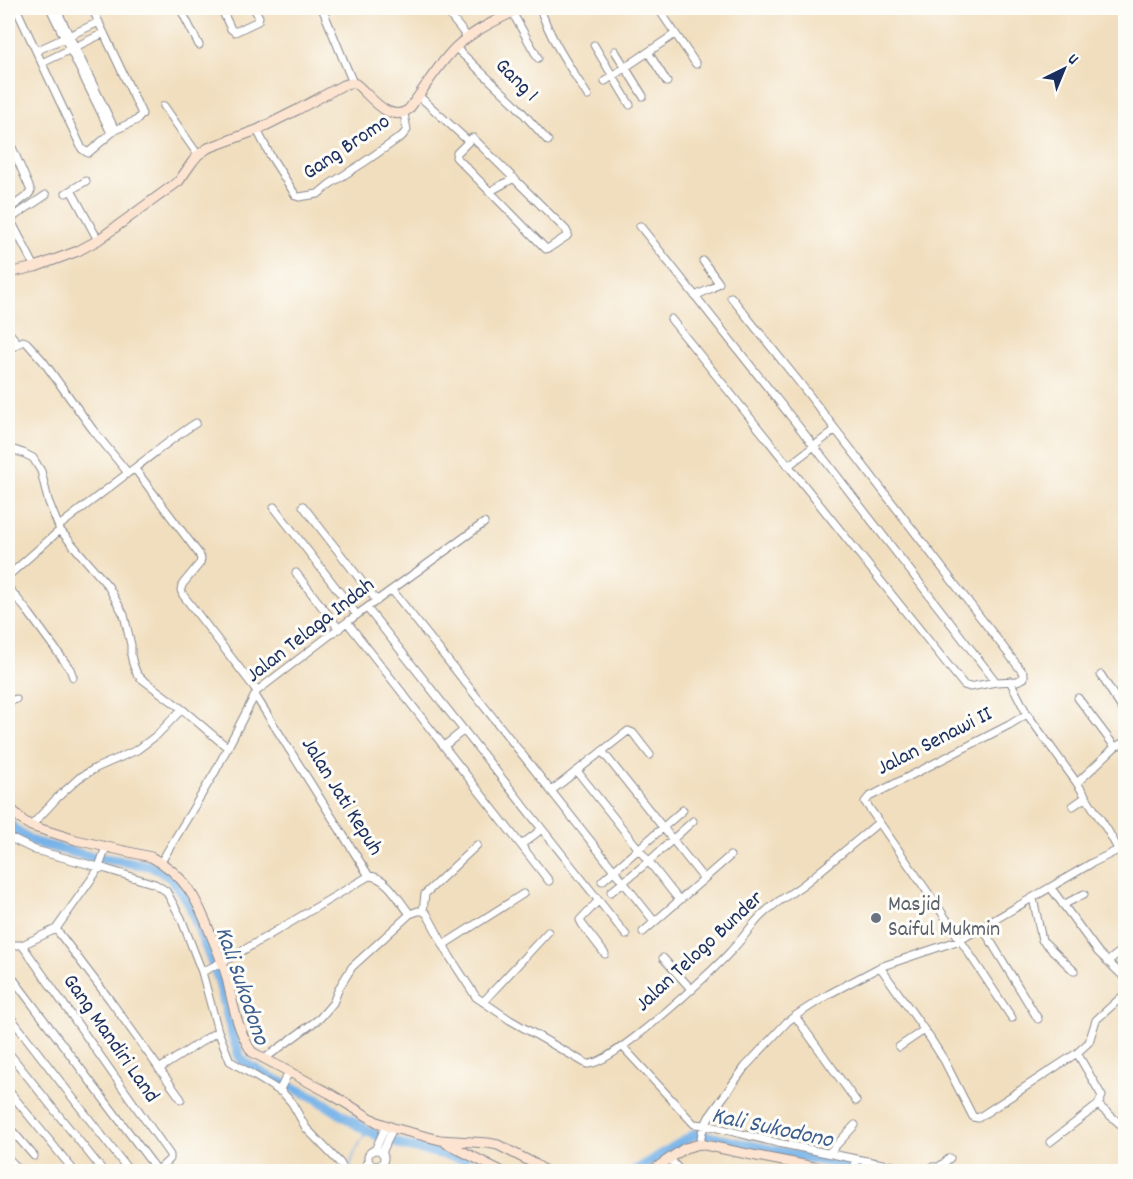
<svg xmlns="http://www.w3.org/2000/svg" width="1133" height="1179" font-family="Dekko,sans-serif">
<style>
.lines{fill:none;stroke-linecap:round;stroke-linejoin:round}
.stream{stroke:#76b2e8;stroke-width:1.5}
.river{stroke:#76b2e8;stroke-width:10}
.street-casing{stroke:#86868e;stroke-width:9}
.secondary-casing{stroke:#86868e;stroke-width:11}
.street{stroke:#fff;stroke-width:7}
.secondary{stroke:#fde4d1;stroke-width:9}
.worship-dot{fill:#6b7280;stroke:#fdfcf7;stroke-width:2}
.labels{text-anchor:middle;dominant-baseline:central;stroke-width:6;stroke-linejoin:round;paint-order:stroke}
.street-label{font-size:22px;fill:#1b2f5e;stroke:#fdfcf7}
.worship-label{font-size:22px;fill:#5b616d;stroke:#fdfcf7;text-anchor:start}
.water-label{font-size:24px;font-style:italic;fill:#3b5d8e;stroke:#fdfcf7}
</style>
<rect width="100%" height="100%" fill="#fdfcf7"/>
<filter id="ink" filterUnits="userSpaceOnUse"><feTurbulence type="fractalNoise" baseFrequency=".0167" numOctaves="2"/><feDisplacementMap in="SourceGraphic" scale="12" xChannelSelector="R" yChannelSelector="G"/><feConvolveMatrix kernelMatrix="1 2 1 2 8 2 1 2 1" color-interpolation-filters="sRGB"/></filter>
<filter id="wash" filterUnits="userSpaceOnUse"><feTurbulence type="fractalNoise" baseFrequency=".008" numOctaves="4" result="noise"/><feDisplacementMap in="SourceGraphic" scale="24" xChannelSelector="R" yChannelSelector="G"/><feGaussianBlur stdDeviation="1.35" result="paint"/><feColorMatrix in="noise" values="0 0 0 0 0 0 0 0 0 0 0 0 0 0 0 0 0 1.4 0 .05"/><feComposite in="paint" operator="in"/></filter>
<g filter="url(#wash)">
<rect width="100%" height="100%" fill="#f1debe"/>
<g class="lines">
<!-- stream -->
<path class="stream" d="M350,1172C350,1157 360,1143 367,1131"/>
<!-- river -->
<path class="river" d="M8,822L15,830L33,842L88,856L152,866L171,878L188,901L219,980L233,1037L241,1060L263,1074L316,1098L367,1131L405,1146L458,1157L485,1172
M633,1172L695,1134L877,1172"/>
</g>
</g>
<g filter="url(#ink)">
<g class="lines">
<defs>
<path id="street" d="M16,8L82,149L88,153L115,130L137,120L142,114L92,8
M50,8L111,133
M56,8L115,130
M180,8L199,45
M221,8L231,29L235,32L258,21L259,17L254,8
M322,8L353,83
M540,8C550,39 570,67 588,96
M658,8L696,64
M512,12L538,58
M452,18L468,38
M594,45L630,105
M456,48L514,103L548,141
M36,51L99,22
M615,51L643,96
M648,52L667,82
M42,63L104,33
M605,81L675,34
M419,96L468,141
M164,106L198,155
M257,130L270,155L296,196L299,197L318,194L330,184L363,163L402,136L407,130L404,114
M8,138L31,191L28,195L8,210
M472,138H473L566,230L568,234L567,236L549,248L546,249L456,157L457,153Z
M71,190L98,240
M489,192L514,178
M66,193L86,181
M8,215L35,267
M10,219L46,195
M640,226L814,446L996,682
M695,296L712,288L719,283L703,261
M671,319L964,685L970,687L996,682L1017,681L1024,678V674L799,382L731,297
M8,331L18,344
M8,350L23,341L27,343L43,361L93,430L128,473
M8,448L23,453L33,458L41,471L48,500L60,530L108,586L124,615L131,645V655L133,664L137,674L142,679L182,709L228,748
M788,466L835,430
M135,469L199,554L201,559L200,563L182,585L181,590L183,595L257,691
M303,506L377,601
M274,507L357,615
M59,526L128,473C150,457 172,438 196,423
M296,573L339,629
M8,576L60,530
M8,587L29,613L70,669L73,677
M392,590L654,921
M367,608L626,935
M347,622L549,881
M1101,675L1126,715
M1010,681L1027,714L1077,783L1108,831L1118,849
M255,695L369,876
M1078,698L1115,747
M8,702L16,699
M444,746L464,730
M602,751L704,879
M577,771L679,900
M1077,783L1115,747L1126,741
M551,791L628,731L633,733L650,755
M1073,806L1086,797
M1123,823L1126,821
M31,826L56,799L79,778L96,768L137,750L157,735L182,709
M8,837L35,850L106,869L155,884L166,891L181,918L202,972L218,1031L230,1061L283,1093L292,1103L306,1128L340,1163L345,1172
M521,845L542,829
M161,862L215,772L257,691L347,622L484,523
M369,876C388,877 399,901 410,914
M602,881L683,810
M1051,888L1098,952L1126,979
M611,892L648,862L693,821
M1033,898L1042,940L1074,971
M598,901L580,920L582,924L605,954
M1125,903H1126
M1063,905L1084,894
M423,911L425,894L477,845
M982,927L1038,1019
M56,929L110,1000L181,1099
M643,932L730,856
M8,945H22L56,929L95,874L100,864L106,847
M22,945L170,1155V1159L156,1172
M443,945L523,894
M663,958L692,990
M1107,962L1126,947
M880,967L930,1038L944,1060L973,1117L978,1118L1077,1053L1089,1042L1096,1020L1126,993
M8,972L157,1170
M202,972L232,957L369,876
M483,1002L548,932
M8,1014L130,1172
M795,1016L856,1101
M1012,1018L947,920L865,802L869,797L1009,725L1027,714
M623,1047L694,1124L706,1125L778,1143L856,1159L925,1172
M899,1047L924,1030
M8,1052L104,1172
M264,1059L320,1018L333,1003L339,988L352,967L410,914L418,911H423L427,914L450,957L476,997L510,1020L587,1064C611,1066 711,973 730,952C742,940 751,925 763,914C775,902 791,894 804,884C829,864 854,843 878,823
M159,1069L218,1031
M8,1090L75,1172
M279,1091L289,1072
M1098,1105L1126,1129
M8,1126L34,1156
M1050,1142L1098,1105L1102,1096L1077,1053
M700,1144L702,1132L709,1117L745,1067L787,1022L795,1016L829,994L880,967L960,940L1092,863L1126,846
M368 1158a8 8 0 1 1 16 0a8 8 0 1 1-16 0Z
M375,1150L386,1126
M382,1153L393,1128
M829,1153L855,1125
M8,1158L21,1172
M670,1159L681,1172
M363,1172L368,1160
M852,1172L856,1159
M929,1172L932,1167H939L950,1158"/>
<path id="secondary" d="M8,273L35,267L78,251L98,240L179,181L193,161L198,155L208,148L257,130L297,110L343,85L351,83L356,84C370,95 389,125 409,109C425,88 438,64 457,46C476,29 499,19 521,8
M8,806L22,820L31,826L76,840L151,857C185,874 198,901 211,935C217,949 223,963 227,978C233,1004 237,1030 252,1052L329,1093L377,1122L393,1128L440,1140L488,1143L498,1145L535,1164L547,1172
M446,1143L503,1172
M650,1172L685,1148L700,1144L757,1156L840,1172"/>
</defs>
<!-- street casing -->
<use href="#street" class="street-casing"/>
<!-- secondary casing -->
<use href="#secondary" class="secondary-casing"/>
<!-- street -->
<use href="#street" class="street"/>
<!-- secondary -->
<use href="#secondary" class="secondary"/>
</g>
</g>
<!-- markers -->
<circle class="worship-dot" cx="876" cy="918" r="6"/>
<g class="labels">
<!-- street labels -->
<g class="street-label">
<text transform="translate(516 81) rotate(45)">Gang 1</text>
<text transform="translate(347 148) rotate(-34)">Gang Bromo</text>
<text transform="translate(311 631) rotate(-38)">Jalan Telaga Indah</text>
<text transform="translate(935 742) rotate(-27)">Jalan Senawi II</text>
<text transform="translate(341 797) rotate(58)">Jalan Jati Kepuh</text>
<text transform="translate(700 952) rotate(-43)">Jalan Telogo Bunder</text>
<text transform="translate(110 1039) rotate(55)">Gang Mandiri Land</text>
</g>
<!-- worship labels -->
<g class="worship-label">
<text x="888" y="905">Masjid<tspan x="888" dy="25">Saiful Mukmin</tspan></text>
</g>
<!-- water labels -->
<g class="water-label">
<text transform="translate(241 986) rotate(71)">Kali Sukodono</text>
<text transform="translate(772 1129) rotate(12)">Kali Sukodono</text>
</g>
</g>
<!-- margin -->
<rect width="1133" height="1179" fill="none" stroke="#fdfcf7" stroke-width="30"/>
<!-- north arrow -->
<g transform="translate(1064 69) rotate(43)" stroke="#fdfcf7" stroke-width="4.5" paint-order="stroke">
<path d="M0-4.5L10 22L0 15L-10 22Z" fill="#1b2f5e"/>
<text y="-9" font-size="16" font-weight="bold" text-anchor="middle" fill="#1b2f5e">U</text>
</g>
</svg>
